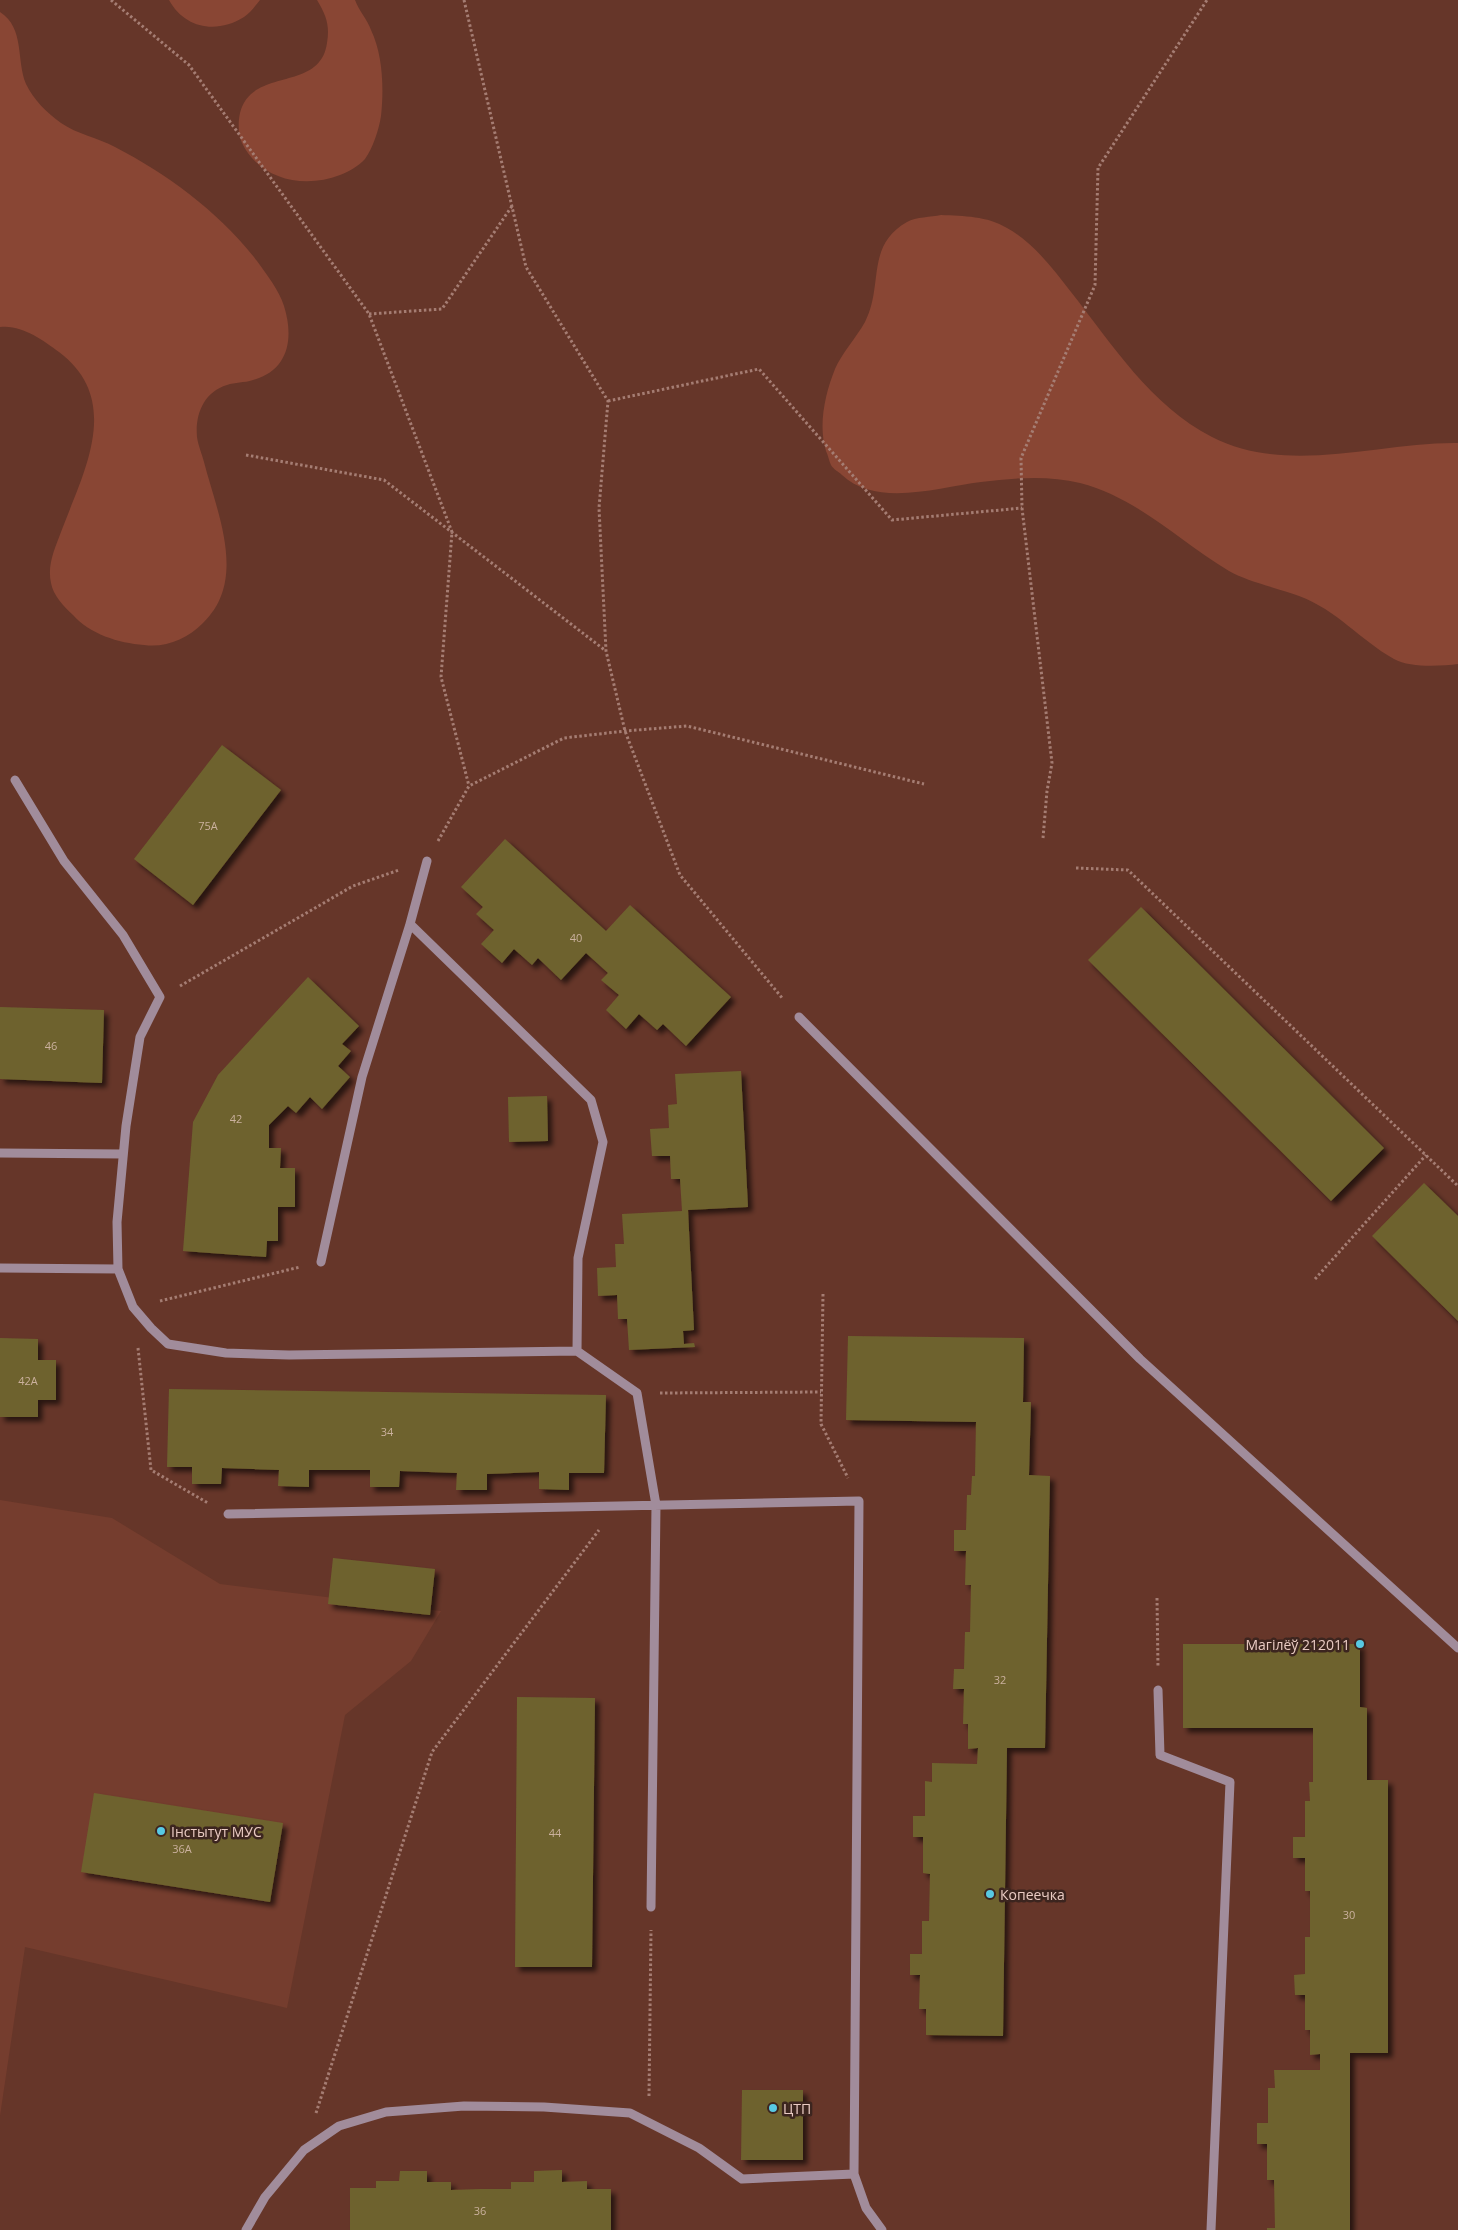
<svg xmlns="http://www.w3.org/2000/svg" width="1458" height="2230" font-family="'Open Sans',sans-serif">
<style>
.built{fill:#753d2e}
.green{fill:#894634}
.building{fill:#6e622e;filter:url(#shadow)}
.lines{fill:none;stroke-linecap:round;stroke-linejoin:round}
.path{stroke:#a57d73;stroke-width:3;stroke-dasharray:2.5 2.5;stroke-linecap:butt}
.minor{stroke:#a18c9b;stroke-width:9}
.poi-dot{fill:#58c9e3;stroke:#3c251f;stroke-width:2}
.labels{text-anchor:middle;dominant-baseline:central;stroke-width:5;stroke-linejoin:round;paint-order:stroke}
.number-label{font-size:11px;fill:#cbb19e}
.poi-label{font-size:14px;fill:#eacbc3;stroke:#3c251f;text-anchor:start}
</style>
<defs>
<filter id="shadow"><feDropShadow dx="4.5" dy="4.5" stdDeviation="2.5" flood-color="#0009"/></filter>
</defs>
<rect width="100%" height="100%" fill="#663629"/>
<!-- built -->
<path class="built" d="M0,1500L112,1518L220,1584L441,1611L411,1661L345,1715L287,2008L25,1947L0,2116Z"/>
<!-- green -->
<path class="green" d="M169,0H260C255,6 250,13 244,17C217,34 185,29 169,0Z
M317,0H355C359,11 367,19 371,30C383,55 384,89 381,116C379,129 373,148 365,159C359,166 348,172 340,175C304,189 260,180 242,143C238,134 238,122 240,113C252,66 320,93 327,43C330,25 326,15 317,0Z
M0,12C25,28 16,60 26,84C33,99 47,113 61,123C77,134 98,138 115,147C169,175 220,213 257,261C267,275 279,290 284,306C294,338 289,370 253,380C244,383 235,382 227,385C204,392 195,414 197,437C198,445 202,454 204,462C217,513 248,580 203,623C187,639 166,648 144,645C118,643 90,634 73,615C64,607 53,595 51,583C47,565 55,548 61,532C83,473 124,401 59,352C43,340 21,324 0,327Z
M941,215C964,216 987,216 1007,228C1033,242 1053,269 1071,292C1112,344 1151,406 1212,437C1288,476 1377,442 1458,443V664C1441,666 1410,668 1394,659C1360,640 1337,610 1299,596C1280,589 1246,581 1229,571C1179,541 1138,498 1080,483C1048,475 1013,478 981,482C939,487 877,508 842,475C839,472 833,469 831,465C829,461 828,455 826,451C818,425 825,394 835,369C842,353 856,338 865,322C884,285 865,246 907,222C916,217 931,217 941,215Z"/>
<!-- building -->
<path class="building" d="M222,745L281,790L193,905L134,859Z
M505,839L606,931L630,905L731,997L686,1046L663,1024L657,1030L639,1014L626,1029L606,1010L619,995L601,980L608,973L586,953L561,980L538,958L532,965L514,949L502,963L481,944L494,930L476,914L483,907L461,887Z
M1141,907L1384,1148L1331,1201L1088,960Z
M308,977L359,1026L342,1044L351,1051L338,1066L350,1077L322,1109L310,1097L296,1113L288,1106L269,1125V1148H281L280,1168H295V1207H278V1241H267L266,1257L183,1251L193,1122L218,1075Z
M0,1007L104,1010L102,1083L0,1079Z
M741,1071L748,1207L688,1210L694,1330L683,1331L684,1344L694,1343L695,1347L629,1350L627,1319H618L617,1295L598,1296L597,1268L616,1267L615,1244H624L622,1214L682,1211L680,1179H671L670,1156H652L650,1129L669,1128L668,1105L677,1104L675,1074Z
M547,1096L548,1141L509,1142L508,1097Z
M1424,1183L1458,1216V1321L1372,1236Z
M848,1336L1024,1338L1023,1402H1031L1029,1475L1050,1476L1045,1748H1007L1003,2036L926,2035V2009H919L920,1975H910V1954H922V1921H929L930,1874L923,1873V1837H913V1816H925V1781L932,1782V1763L977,1764L978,1748L968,1749V1724H963L964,1689H953L954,1669H964L965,1632H970L971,1585H965L966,1551H954V1530H966L967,1495H971L972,1476H975L976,1422L846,1420Z
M0,1338L38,1339V1360H56V1400H38V1417H0Z
M169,1389L606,1395L604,1473H569V1490L539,1489V1472L487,1474V1490H456L457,1473L400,1471L399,1487H370V1470H309V1487L278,1486L279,1470L222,1468L221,1484H192V1467H167Z
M333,1558L435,1569L430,1615L328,1604Z
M1183,1644H1360V1707L1367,1708V1780H1388V2053H1350V2230H1267V2228H1275L1274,2180H1267V2144H1257V2123H1268V2088H1275L1274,2070H1320V2054L1310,2055V2030H1305V1995H1295L1294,1975L1305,1974V1937H1310V1891H1305V1858H1293V1837H1305V1801H1310L1309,1782H1313V1728H1183Z
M517,1697L595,1698L592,1967H515Z
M94,1793L283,1823L270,1902L81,1872Z
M742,2090H803V2160H741Z
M562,2170V2182L587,2181V2189H611V2230H350V2188H376V2181H399L400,2171H427V2182H451V2190L480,2189H511V2182H534V2171Z"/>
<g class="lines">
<!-- path -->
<path class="path" d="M111,0L189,65L369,314L452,532L441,677L469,786
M464,0L526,267L608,401L599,508L606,651L625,731L680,875L783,999
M369,314L442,309L512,206
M608,401L759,369L892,520L1022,508
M246,455L384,480L606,651
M1043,838L1047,791L1052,763L1022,508L1021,458L1095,285L1098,168L1207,0
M438,841L469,786L564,738L625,731L687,726L924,784
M1076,868L1128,870L1458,1186
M180,986L353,886L399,870
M1315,1279L1426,1155
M823,1294L821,1424L848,1478
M160,1301L300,1267
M138,1348L151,1470L208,1503
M660,1393L821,1392
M1157,1598L1158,1668
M649,2096L651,1930
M316,2113L432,1752L599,1530"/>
<!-- minor -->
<path class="minor" d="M15,780L64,861L123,935L160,997L140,1037L126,1126L117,1222L118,1269L133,1307L151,1328L168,1344L226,1353L289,1355L577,1351L637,1393L656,1505L651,1907
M410,924L427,861
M799,1017L1140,1359L1458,1648
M0,1153L123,1154
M321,1262L362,1077L410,924L591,1100L603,1142L578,1258L577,1351
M0,1268L118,1269
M228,1514L859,1501L854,2174L866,2208L882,2230
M1158,1690L1160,1755L1230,1782L1211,2230
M246,2230L265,2197L304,2150L339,2126L386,2112L464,2106L544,2107L630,2113L699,2148L742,2179L854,2174"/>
</g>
<!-- markers -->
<g class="poi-dot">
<circle cx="1360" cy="1644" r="5"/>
<circle cx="161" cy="1831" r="5"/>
<circle cx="990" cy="1894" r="5"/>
<circle cx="773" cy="2108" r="5"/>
</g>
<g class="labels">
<!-- number labels -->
<g class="number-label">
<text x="208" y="825">75А</text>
<text x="576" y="937">40</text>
<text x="51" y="1045">46</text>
<text x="236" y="1118">42</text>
<text x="28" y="1380">42А</text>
<text x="387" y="1431">34</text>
<text x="1000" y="1679">32</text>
<text x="555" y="1832">44</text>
<text x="182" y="1848">36А</text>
<text x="1349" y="1914">30</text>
<text x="480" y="2210">36</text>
</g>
<!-- poi labels -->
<g class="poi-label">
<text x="1350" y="1644" text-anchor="end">Магілёў 212011</text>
<text x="171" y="1831">Інстытут МУС</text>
<text x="1000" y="1894">Копеечка</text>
<text x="783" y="2108">ЦТП</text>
</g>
</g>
</svg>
